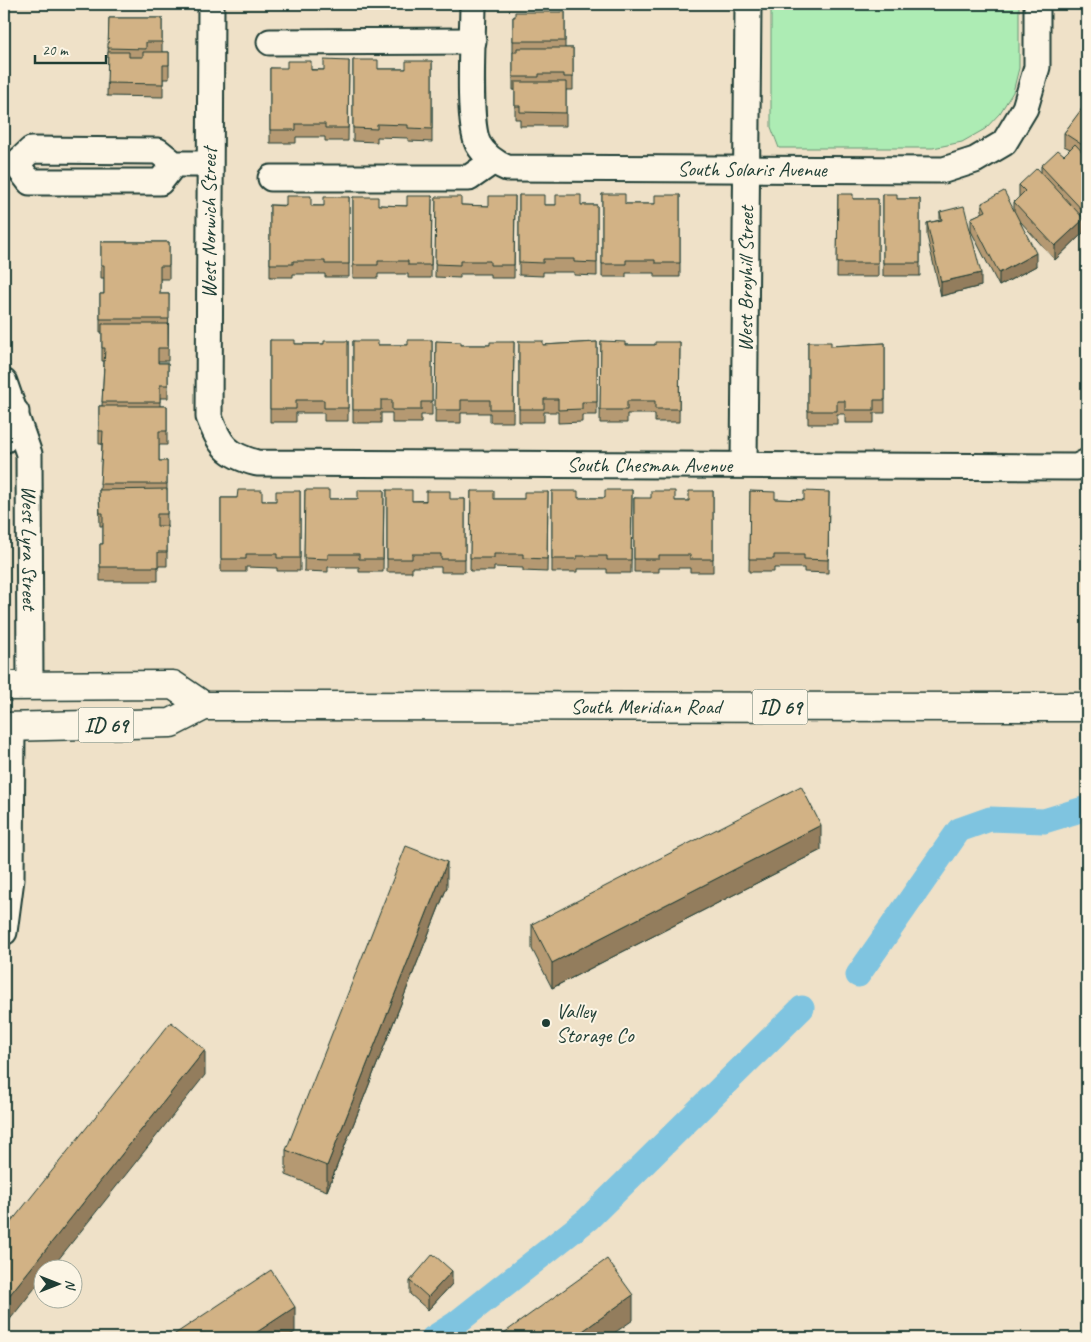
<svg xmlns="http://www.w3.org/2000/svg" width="1091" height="1342" font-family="Caveat,sans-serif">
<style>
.green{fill:#adecb4;stroke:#669474}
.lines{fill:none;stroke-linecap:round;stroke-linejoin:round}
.canal{stroke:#7fc4e0;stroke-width:25}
.minor-casing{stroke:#1f3d34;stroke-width:29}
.major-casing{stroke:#1f3d34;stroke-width:31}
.minor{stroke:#fcf5e5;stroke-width:25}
.major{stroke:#fcf5e5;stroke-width:28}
.wall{fill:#b59972;stroke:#1f3d34}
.shaded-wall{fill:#937d5d;stroke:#1f3d34}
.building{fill:#d2b285;stroke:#1f3d34}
.poi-dot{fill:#1f3d34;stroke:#fcf5e5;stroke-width:2}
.labels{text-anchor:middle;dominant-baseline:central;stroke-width:4;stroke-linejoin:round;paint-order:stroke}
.shield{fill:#fcf5e5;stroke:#617469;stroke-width:1}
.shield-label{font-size:20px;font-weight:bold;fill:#1f3d34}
.street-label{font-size:21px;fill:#1f3d34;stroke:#fcf5e5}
.poi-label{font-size:21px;fill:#1f3d34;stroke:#fcf5e5;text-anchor:start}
</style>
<rect width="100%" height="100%" fill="#efe1c8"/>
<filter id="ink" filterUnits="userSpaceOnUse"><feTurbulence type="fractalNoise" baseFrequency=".02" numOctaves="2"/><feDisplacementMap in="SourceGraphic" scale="10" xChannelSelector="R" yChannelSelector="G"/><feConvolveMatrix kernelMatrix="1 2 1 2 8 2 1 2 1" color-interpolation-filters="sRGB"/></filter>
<g filter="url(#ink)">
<!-- green -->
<path class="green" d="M771,4H1019V68L1013,92L1000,113L985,129L962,142L933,148H779L771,127Z"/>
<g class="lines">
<!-- canal -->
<path class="canal" d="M858,975L959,830L990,819L1044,821L1087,808
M433,1338L455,1324L588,1219L802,1008"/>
<defs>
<g id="minor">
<path id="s1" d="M211,4L209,417C220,445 226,455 257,463L1077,467L1087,462"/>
<path id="s2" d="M473,4C473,33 467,121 478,144C485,156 495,163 507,168L944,170L975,160L1004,143L1025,108L1037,67V4"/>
<path d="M270,42L473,41"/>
<path d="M174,164L160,182H30L16,164L31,150L158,151L174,164H209"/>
<path d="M271,178H469L492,162"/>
<path id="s3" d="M4,382L29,454L30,686"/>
<path d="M4,440L16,412"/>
<path id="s4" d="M744,464L748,4"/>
<path d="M4,932L11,879L12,727"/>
</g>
<g id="major">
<path d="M4,686L173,685L204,706"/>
<path id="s5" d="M4,727L171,723L204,706L1087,707"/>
</g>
</defs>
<!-- minor casing -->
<use href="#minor" class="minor-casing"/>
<!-- major casing -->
<use href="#major" class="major-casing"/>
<!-- minor -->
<use href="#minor" class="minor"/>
<!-- major -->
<use href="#major" class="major"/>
</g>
<!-- wall -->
<path class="wall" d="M565,12V48H573V90H566V126H520V119H515V90H513V17Z
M109,18H162V52H169V79H163V97L107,96Z
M353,60L378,69H406L432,61V142L408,141V138L377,137V142L353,141Z
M349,61L348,141H325V137H296V143H270V68L324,70Z
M1087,93V228L1084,225V232L1055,260L1020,221L1036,266L999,286L971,231V218L982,213V203L1014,210V202L1019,197V185L1041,172V166L1064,155L1070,149L1064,146V133L1086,104V96Z
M602,194L625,204H655L680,195V277H655V273H626V277H602Z
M838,194L853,199H878V277H837Z
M883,194L897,199H920V276H883Z
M519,195L544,205H597V276L574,275V272H543V276L519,275Z
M432,196L431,278H408V274H378V278H353V197L378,205L407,206Z
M515,196L514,278H490V274H460V278L435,277L436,197L461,205L489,206Z
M349,197V277H325V274H293V277H270V205L324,206Z
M940,212L981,286L941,296L927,236V223L940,220Z
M101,242H169V279H160V294H169L168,361H158V363H168V398H160V406H167V445H159V461H167V566H158V581H100V544H103V526H100L99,490H100L102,444H99V406H102L104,361H102V332H100V294H104V278H101Z
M270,340L295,344H324L348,341V421H324V413H296V422H270Z
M432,340V415H421V423H392V413H381V423H353V341L378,345H408Z
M436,341L461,345H490L514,342L513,422H490V413H461V423H435Z
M519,341L543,345L597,342V415H582V422L558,423V412H544V422H519Z
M601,341L625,345H655L680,342L679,422H655V414H627V423H600Z
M808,342L831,346L885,343V413H874V423H845V414H837V424H808Z
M305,490L329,499H358L384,490L383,572H359V567H328V572L304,571Z
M387,490L412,501L465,499V572H441V567H412V572H387Z
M632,490L631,573H607V569H577V572H552V491L578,498H605Z
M300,491V571H277V568L246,567V572H221V498H237L262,501H276Z
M471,491L494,499H524L548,492L547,572L523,571V568L494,567V571H470Z
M713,491V572H690V568H659V572H634V498L675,501H689Z
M750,491L775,499L804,500L829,492L828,573L804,572V568H774V572H749Z
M821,850L552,988L532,949V924Z
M447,887L327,1191L286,1175V1150Z
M410,1281L452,1284L428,1310L410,1294Z"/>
<!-- shaded-wall -->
<path class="shaded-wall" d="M1084,219V232L1055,260V246Z
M1036,253V266L999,286V273Z
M981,273V286L941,296V282Z
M821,825V850L552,988V963Z
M447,862V887L327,1191V1166Z
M205,1050V1075L50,1270H42V1279L4,1327V1302Z
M452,1271V1284L428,1310V1297Z
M633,1295V1320L607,1338H573Z
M295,1307V1332L286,1338H248Z"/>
<!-- building -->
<path class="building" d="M515,12H565V41H513V17H515Z
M109,18H162V42H146V49L108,48Z
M517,48H573V77H564V74H539V77H513V52H517Z
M108,52H129V57H143V52H169V65H163V84L107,83Z
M324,60L349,61L348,128H325V124H296V130H270V68H287V61H311V70H324Z
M353,60H378V69H406V61H432V129L408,128V125L377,124V129L353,128Z
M515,82H566V113L520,112V106H515Z
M1086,103H1087V148L1064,133Z
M1075,144L1087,157V215L1041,166L1058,150L1064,155Z
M1037,168L1084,219L1055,246L1014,202L1025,191L1019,185Z
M1004,191L1036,253L999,273L971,218L986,211L982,203Z
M602,194H625V204H655V195H680V263H655V260H626V264H602Z
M838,194H853V199H878V263H837Z
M883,194H897V199H920V263H883Z
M519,195H544V205H556V195H581V205H597V263L574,262V259H543V263L519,262Z
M286,196H311V206H324V197H349V264H325V261H293V264H270V205L286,206Z
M407,196H432L431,265H408V261H378V265H353V197H378V205L407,206Z
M489,196H515L514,265H490V261H460V265L435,264L436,197H461V205L489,206Z
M964,206L981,273L941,282L927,223L942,220L940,212Z
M101,242H169V266H160V294H169V319H100V294H104V265H101Z
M102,324H168V348H158V363H168V385H160V402H102L105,348H102Z
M270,340H295V344H324V341H348V408H324V400H296V409H270Z
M408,340H432V402H421V410H392V400H381V410H353V341H378V345H408Z
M436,341L461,342V345H490V342H514L513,409H490V400H461V410H435Z
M519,341H543V345L597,342V402H582V409L558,410V399H544V409H519Z
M601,341L625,342V345H655V342H680L679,409H655V401H627V410H600Z
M808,342H831V346L885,343V400H874V410H845V401H837V411H808Z
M99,406H167V431H159V461H167V484H100L103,431H99Z
M167,489V514H157V526H167V552H158V567H100V544H103V513H100L99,490Z
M238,490H262V501H276V491H300V558H277V554H246V559H221V498H237Z
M305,490H329V499H358V490H384L383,559H359V554H328V559L304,558Z
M387,490H412V501H426V491H450V499H465V559H441V554H412V559H387Z
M605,490H632L631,560H607V556H577V559H552V491H578V498H605Z
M471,491H494V499H524V492H548L547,559L523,558V554H494V558H470Z
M651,491H675V501H689V491H713V559H690V555H659V559H634V498H651Z
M750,491L775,492V499L804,500V491L829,492L828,560L804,559V555H774V559H749Z
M801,786L821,825L552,963L532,924Z
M406,846L447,862L327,1166L286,1150Z
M171,1022L205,1050L4,1302V1231Z
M433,1254L452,1271L428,1297L410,1281Z
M607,1259L633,1295L573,1338H497Z
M271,1270L295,1307L248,1338H169Z"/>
</g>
<!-- markers -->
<circle class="poi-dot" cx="546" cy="1023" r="5"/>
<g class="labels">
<!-- shield labels -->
<g class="shield">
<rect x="752.5" y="689.5" width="55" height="35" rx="4"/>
<rect x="78.5" y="707.5" width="55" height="35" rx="4"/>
</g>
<g class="shield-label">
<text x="780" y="707">ID 69</text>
<text x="106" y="725">ID 69</text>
</g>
<!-- street labels -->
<g class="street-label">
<text stroke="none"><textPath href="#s2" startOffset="424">South Solaris Avenue</textPath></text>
<text transform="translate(209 223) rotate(-90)">West Norwich Street</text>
<text stroke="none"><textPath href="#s4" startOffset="185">West Broyhill Street</textPath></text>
<text stroke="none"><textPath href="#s1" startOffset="876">South Chesman Avenue</textPath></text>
<text stroke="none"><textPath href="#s3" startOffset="170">West Lyra Street</textPath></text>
<text stroke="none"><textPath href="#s5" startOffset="646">South Meridian Road</textPath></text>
</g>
<!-- poi labels -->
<g class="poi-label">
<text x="556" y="1011">Valley<tspan x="556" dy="24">Storage Co</tspan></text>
</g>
</g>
<!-- margin -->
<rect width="1091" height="1342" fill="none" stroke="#fcf5e5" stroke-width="20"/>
<rect x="10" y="10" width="1071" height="1322" fill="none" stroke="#1f3d34" stroke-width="2" filter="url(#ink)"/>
<!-- north arrow -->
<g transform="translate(58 1284) rotate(90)"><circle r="24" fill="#fcf5e5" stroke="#a4ab9e"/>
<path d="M0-4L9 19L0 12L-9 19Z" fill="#1f3d34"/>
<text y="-8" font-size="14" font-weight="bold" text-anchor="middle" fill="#1f3d34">N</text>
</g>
<!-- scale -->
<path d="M35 55v8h71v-8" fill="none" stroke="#1f3d34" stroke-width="2.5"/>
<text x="42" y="55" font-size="15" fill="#1f3d34" stroke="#fcf5e5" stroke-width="4" paint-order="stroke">20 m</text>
</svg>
